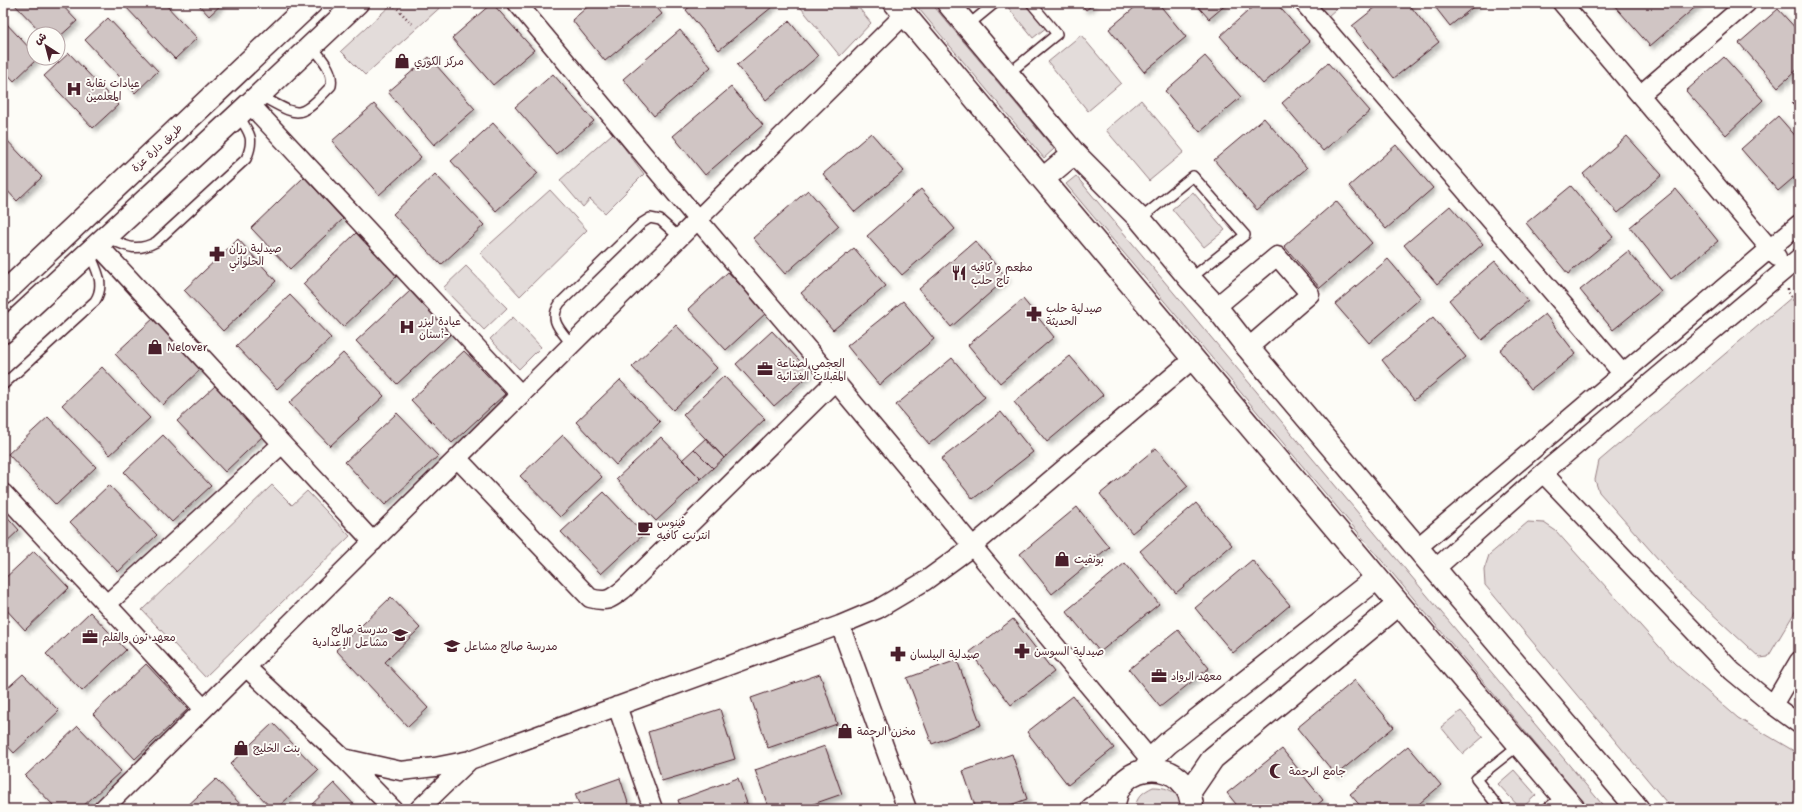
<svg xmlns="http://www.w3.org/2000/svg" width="1802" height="812" font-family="'Shantell Sans','Playpen Sans Arabic',sans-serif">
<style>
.green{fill:#e3dcda;stroke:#967e82}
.building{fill:#d0c5c4;stroke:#4a1f2b;filter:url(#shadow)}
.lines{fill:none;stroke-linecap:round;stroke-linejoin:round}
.lane-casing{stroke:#4a1f2b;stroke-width:12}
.street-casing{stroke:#4a1f2b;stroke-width:21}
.secondary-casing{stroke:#4a1f2b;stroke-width:25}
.path{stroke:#4a1f2b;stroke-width:2.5;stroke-dasharray:1 3;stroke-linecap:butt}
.lane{stroke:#fdfcf7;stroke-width:9}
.street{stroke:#fdfcf7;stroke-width:18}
.secondary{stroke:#fdfcf7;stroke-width:22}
.labels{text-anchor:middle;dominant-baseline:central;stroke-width:4;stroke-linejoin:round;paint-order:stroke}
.poi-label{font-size:11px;fill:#4a1f2b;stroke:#fdfcf7;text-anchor:start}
.street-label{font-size:11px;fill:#4a1f2b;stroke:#fdfcf7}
</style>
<defs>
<filter id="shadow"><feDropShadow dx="3.5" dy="3.5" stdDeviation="2" flood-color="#0004"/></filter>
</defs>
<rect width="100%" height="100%" fill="#fdfcf7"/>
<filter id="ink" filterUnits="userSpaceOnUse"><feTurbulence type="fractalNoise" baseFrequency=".025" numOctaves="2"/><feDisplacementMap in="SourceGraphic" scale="8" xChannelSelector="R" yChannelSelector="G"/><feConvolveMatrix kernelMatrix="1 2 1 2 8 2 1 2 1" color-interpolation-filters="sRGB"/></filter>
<g filter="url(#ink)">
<!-- green -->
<path class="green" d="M393,3H445L365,75L341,51Z
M797,3H855L871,23L840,56Z
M914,3H931L1054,149L1044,158Z
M1011,3H1036L1052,23L1033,38L1007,6Z
M1317,3H1343L1328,16Z
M1081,35L1121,83L1088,111L1048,62Z
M1141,100L1184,152L1149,181L1106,130Z
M613,133L644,174L605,213L590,199L583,207L560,180Z
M1076,176L1606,809H1590L1066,184Z
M550,190L587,230L520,296L480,253Z
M1193,192L1225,230L1204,247L1172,209Z
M466,266L507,308L484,330L443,288Z
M1799,291V605L1768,657L1760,658L1681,585L1599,492L1595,480L1599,461Z
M513,317L541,347L519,369L490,339Z
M272,485L292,505L307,491L350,536L205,677L142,610Z
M1528,522L1544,523L1556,531L1674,663L1738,718L1799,754V809H1672L1485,585L1484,570L1489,555Z
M1461,711L1483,737L1463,754L1441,727Z
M1514,770L1536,795L1521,809L1498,784Z
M1153,787C1170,787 1179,793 1183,809H1135C1136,797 1143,792 1153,787Z"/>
<!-- building -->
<path class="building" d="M13,3H60L77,21L58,38V34H43Z
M126,3H164L197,38L175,59L124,5Z
M197,3H223L209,16Z
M492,3L534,50L493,85L452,38Z
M592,3H653L662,14L605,61L572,20Z
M694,3H777L719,50L686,10Z
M1080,3H1095L1086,10Z
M1140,3H1158L1186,37L1144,72L1109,29Z
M1195,3H1228L1209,19Z
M1257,3H1276L1310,42L1263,84L1220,36Z
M1381,3H1408L1439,42L1394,78L1352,26Z
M1432,3H1478L1450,26Z
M1612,3H1698L1699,4L1650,46Z
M1778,9L1799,32V68L1778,87L1739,43Z
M108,18L158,71L135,93L85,40Z
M3,20L34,53V58H38L14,81L3,69Z
M789,21L818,56L766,100L737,65Z
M680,30L711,67L654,116L623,79Z
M69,53L118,105L93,128L44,76Z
M1205,56L1241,97L1200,132L1165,91Z
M429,57L475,109L434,145L388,92Z
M1724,57L1763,100L1726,135L1686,91Z
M1328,63L1370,111L1323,151L1282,103Z
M553,74L594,121L556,154L515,107Z
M731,87L763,125L705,175L673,136Z
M1799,98V111L1792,104Z
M374,104L421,157L379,195L332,141Z
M1778,116L1799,140V173L1778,191L1741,149Z
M1264,118L1307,168L1257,210L1214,160Z
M493,123L538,173L496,211L451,161Z
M871,133L904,171L855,212L823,174Z
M3,136L42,177L17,201L3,186Z
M1627,136L1662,175L1618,213L1583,174Z
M1396,145L1433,188L1386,229L1349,186Z
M435,174L484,225L441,265L393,214Z
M304,177L343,219L290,269L251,228Z
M1571,186L1613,237L1568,274L1526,223Z
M921,189L955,229L902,275L867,236Z
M1676,189L1718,241L1671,279L1630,227Z
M808,190L839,226L785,274L753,238Z
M1336,201L1372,243L1320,288L1284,246Z
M1450,206L1483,244L1437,284L1404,245Z
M356,233L397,276L343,327L303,284Z
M238,239L276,281L223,331L184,290Z
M975,241L1007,278L951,327L919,289Z
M854,248L886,286L833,330L801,293Z
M1628,251L1661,291L1613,330L1580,290Z
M1388,259L1421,298L1369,343L1335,304Z
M1495,261L1528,301L1482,340L1449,300Z
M728,272L766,313L726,350L688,309Z
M410,291L451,334L397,384L356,341Z
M290,295L331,338L277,389L236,346Z
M1023,299L1054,337L1000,383L968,345Z
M903,301L934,339L879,385L847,346Z
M1545,314L1576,354L1531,389L1500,350Z
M155,317L203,367L163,405L115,354Z
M1433,317L1466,357L1414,400L1382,360Z
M676,325L717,368L673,410L632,367Z
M772,331L811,373L774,406L736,364Z
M464,351L505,394L452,443L411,400Z
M343,353L384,396L330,446L289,403Z
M1070,356L1103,395L1047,442L1014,402Z
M952,358L985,397L929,444L896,405Z
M102,367L150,418L110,455L62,405Z
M724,376L765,419L724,458L683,415Z
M620,380L660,422L616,465L576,422Z
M216,385L264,435L225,472L177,421Z
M1001,412L1033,452L973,499L941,459Z
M397,413L438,456L385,505L345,462Z
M48,417L96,467L56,505L8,454Z
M163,435L211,486L172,522L124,472Z
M563,435L602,477L560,517L520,476Z
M661,437L701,479L656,521L616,479Z
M706,438L724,458L713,468L694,449Z
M1156,448L1188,486L1132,533L1100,494Z
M694,449L713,468L701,479L682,460Z
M109,485L157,535L118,572L70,522Z
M604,492L644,534L601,574L561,532Z
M1196,503L1232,545L1176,593L1140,551Z
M1077,507L1109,547L1052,594L1020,554Z
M3,512L19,530L3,545Z
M34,551L69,588L25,630L3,606V580Z
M1252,560L1290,605L1233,653L1195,608Z
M1125,563L1159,604L1100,652L1066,611Z
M391,597L420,628L385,662L428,708L408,727L336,650Z
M90,612L126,650L82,691L46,654Z
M1013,619L1054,672L1011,705L970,652Z
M1178,630L1209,668L1160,707L1129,669Z
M957,660L981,725L932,744L907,678Z
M146,664L188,709L135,759L93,714Z
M23,674L59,711L14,753L3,741V692Z
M820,674L837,724L768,748L751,698Z
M1355,680L1394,727L1336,775L1297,728Z
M1073,696L1114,748L1068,785L1027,732Z
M720,709L735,759L662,781L648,732Z
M273,723L318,770L276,809H272L230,764Z
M78,726L121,771L80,809H57L25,776Z
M825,746L842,794L799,809H769L755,770Z
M1408,746L1441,785L1413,809H1363L1350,794Z
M1282,749L1323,800L1312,809H1240L1227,793Z
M1012,754L1027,799L999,809H976L963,771Z
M620,778L630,809H581L575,794Z
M738,778L749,809H681L678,800Z
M216,779L245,809H184Z
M334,783L358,809H307Z"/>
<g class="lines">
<defs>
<path id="lane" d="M967,26L995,3
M1008,74L1057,34L1031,3
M259,95C300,117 298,121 331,86C334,70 321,58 312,46
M1140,219L1193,176L1245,235L1190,279
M106,237C126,246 135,253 156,242L246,159C255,139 250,133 238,115
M572,345C560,329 548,321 560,303L642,223L650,218L660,220L680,238
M3,385L95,301C106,284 96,269 89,252
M1500,809L1476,779L1519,745
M1546,809L1563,796"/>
<path id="street" d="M517,3L698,220L835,381L1158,769
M1304,3L1622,373
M1562,3L1777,257
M1640,95L1747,3
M250,104L521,395
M97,244L373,542
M1216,307L1277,256L1310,294L1248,348
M457,458L590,598C607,603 611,599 624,589L835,381
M1543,473L1732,671L1773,705L1799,724
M3,493L204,709
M1418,547L1799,224
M1435,569L1543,473L1799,258
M107,604L282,444
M840,625L907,809
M246,667L343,758L401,771L435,767L470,760L840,625L878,609L925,581L973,546L1193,359
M1773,705L1799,661
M617,706L653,809
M343,758L393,809
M103,809L905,14
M419,809L470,760"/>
<path id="secondary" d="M895,3L1399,604L1574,809
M948,3L1074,153L1140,219L1190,279L1216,307L1248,348L1638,809
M1043,179L1074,153
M3,294L311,3
M3,332L238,115L357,3
M1144,770L1151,759L1168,743L1377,578
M1189,793L1213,758L1399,604
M1092,809L1117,791
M1114,809C1114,757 1191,756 1192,809"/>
</defs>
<!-- lane casing -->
<use href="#lane" class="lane-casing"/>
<!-- street casing -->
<use href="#street" class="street-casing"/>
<!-- secondary casing -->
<use href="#secondary" class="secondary-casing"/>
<!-- path -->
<path class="path" d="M392,3L414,26
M1788,289V292L1799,307"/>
<!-- lane -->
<use href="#lane" class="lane"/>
<!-- street -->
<use href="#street" class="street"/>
<!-- secondary -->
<use href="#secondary" class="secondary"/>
</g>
</g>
<!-- icons -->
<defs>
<symbol id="shop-bare" viewBox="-9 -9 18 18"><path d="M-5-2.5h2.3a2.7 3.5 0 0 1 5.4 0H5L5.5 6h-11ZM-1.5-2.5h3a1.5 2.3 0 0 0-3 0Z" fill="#4a1f2b" stroke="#fdfcf7" stroke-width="2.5" paint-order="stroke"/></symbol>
<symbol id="hospital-bare" viewBox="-9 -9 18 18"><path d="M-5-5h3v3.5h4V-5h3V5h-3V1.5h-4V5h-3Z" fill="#4a1f2b" stroke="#fdfcf7" stroke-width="2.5" paint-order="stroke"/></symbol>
<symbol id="pharmacy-bare" viewBox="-9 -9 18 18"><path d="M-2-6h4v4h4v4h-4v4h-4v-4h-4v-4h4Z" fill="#4a1f2b" stroke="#fdfcf7" stroke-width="2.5" paint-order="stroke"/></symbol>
<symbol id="restaurant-bare" viewBox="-9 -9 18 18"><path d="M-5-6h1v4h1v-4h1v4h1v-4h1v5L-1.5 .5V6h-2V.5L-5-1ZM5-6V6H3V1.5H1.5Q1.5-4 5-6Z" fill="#4a1f2b" stroke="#fdfcf7" stroke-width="2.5" paint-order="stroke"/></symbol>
<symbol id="office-bare" viewBox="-9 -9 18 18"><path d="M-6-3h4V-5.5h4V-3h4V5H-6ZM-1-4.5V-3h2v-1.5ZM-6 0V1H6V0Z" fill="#4a1f2b" stroke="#fdfcf7" stroke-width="2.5" paint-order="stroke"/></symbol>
<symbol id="cafe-bare" viewBox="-9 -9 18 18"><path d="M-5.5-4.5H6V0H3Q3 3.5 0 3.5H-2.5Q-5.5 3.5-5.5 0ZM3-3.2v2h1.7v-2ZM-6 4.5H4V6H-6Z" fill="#4a1f2b" stroke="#fdfcf7" stroke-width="2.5" paint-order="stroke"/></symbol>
<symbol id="school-bare" viewBox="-9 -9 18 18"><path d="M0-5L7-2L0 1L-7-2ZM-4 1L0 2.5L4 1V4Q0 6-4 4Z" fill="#4a1f2b" stroke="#fdfcf7" stroke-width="2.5" paint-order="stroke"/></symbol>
<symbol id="mosque-bare" viewBox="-9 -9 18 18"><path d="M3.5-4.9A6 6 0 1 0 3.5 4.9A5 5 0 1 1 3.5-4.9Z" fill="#4a1f2b" stroke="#fdfcf7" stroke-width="2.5" paint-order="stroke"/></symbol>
</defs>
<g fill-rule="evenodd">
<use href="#shop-bare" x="391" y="50" width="22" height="22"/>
<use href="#hospital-bare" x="63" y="78" width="22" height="22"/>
<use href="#pharmacy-bare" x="206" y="243" width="22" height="22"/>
<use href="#restaurant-bare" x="948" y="262" width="22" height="22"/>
<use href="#pharmacy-bare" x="1023" y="303" width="22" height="22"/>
<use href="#hospital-bare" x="396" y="316" width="22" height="22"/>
<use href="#shop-bare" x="144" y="336" width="22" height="22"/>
<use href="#office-bare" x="754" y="358" width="22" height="22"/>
<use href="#cafe-bare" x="634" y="517" width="22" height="22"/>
<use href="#shop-bare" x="1051" y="548" width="22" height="22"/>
<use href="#school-bare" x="389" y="624" width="22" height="22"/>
<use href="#office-bare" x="79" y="626" width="22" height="22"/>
<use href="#school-bare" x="441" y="635" width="22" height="22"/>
<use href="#pharmacy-bare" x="1011" y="640" width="22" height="22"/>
<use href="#pharmacy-bare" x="887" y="643" width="22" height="22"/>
<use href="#office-bare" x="1148" y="665" width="22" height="22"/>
<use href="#shop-bare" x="834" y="720" width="22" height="22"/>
<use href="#shop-bare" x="230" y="737" width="22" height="22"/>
<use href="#mosque-bare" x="1266" y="760" width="22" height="22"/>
</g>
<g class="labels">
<!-- poi labels -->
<g class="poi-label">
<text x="414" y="61">مركز الكوري</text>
<text x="86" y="83">عيادات نقابة<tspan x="86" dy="13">المعلمين</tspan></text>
<text x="229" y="248">صيدلية رزان<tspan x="229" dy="13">الحلواني</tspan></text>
<text x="971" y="267">مطعم و كافيه<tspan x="971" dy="13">تاج حلب</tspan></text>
<text x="1046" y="308">صيدلية حلب<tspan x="1046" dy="13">الحديثة</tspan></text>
<text x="419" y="321">عيادة ليزر<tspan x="419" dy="13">أسنان-</tspan></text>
<text x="167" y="347">Nelover</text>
<text x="777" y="363">العجمي لصناعة<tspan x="777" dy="13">المقبلات الغذائية</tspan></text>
<text x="657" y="522">فينوس<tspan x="657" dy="13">انترنت كافيه</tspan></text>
<text x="1074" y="559">بونفيت</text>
<text x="388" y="629" text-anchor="end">مدرسة صالح<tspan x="388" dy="13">مشاعل الإعدادية</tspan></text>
<text x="102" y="637">معهد نون والقلم</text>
<text x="464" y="646">مدرسة صالح مشاعل</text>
<text x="1034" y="651">صيدلية السوسن</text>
<text x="910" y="654">صيدلية البيلسان</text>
<text x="1171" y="676">معهد الرواد</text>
<text x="857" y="731">مخزن الرحمة</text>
<text x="253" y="748">بنت الخليج</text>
<text x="1289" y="771">جامع الرحمة</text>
</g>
<!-- street labels -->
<g class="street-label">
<text transform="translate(157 148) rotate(-43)">طريق دارة عزة</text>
</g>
</g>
<!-- margin -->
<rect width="1802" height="812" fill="none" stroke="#fdfcf7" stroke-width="16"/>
<rect x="8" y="8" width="1786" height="796" fill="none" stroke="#4a1f2b" stroke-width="1.5" filter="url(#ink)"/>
<!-- north arrow -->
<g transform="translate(46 46) rotate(324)"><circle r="19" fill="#fdfcf7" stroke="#b5a4a5"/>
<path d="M0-3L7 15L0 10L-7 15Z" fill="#4a1f2b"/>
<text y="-6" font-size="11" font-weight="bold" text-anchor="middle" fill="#4a1f2b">ش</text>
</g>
</svg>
